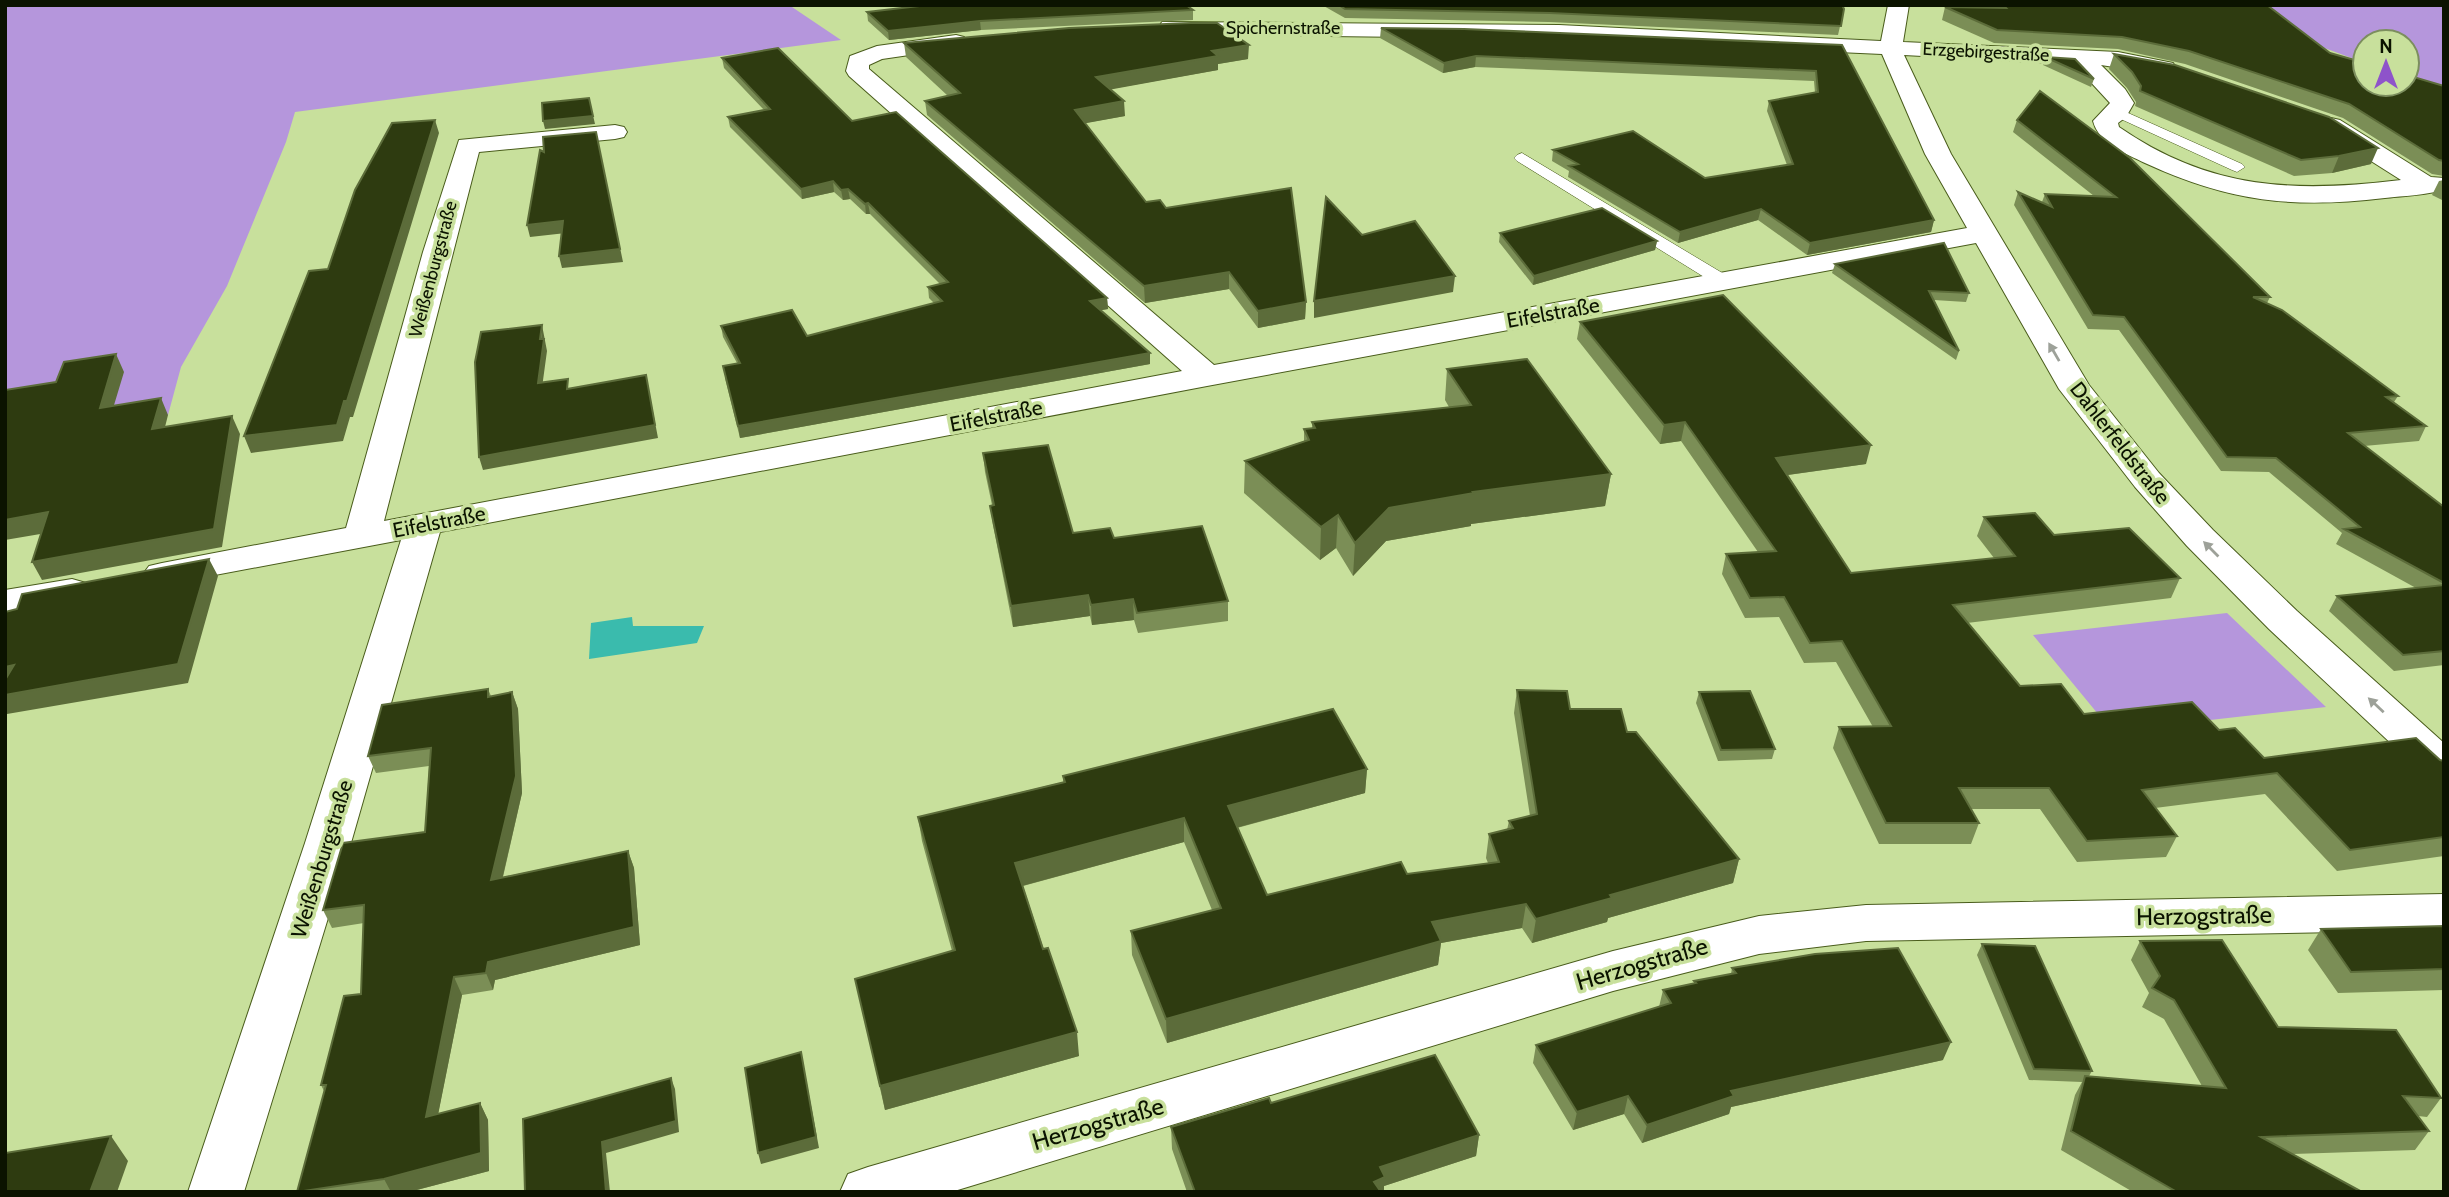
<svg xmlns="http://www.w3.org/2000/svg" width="2449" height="1197" viewBox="0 0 2449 1197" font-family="Cabin,sans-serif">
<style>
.green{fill:#b596dc}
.water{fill:#3abbad}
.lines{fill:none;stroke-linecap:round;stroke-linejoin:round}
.lane-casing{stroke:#495c1b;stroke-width:1}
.street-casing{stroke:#495c1b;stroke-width:2}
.lane{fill:#fff;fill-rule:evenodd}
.street{fill:#fff;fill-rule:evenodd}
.wall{fill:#7b8e56}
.shaded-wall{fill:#5c6c3a}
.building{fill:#2e3b10;stroke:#5c6c3a;stroke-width:2}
.oneway{fill:#9da199}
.labels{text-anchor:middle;stroke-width:7;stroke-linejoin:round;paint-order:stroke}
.far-street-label{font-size:18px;fill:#0b1300;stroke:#c8e09c}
.street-label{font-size:21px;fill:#0b1300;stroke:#c8e09c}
.near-street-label{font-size:24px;fill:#0b1300;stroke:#c8e09c}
</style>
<rect width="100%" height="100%" fill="#c8e09c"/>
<!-- green -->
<path class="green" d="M5,5H789L841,40L295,112L286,142L227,286L181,367L168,415L5,441Z
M2254,5H2444V92L2407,79V42H2365V63L2292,36Z
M2227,613L2326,707L2112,731L2033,635Z"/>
<!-- water -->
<path class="water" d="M632,617L633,626H704L697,643L589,659L591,623Z"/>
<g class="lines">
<defs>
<path id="lane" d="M2117,108L2242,164L2245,167L2237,172L2232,170L2112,115V109Z
M1522,153L1729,277L1732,281L1729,285H1717L1517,161L1514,158L1517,155Z"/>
<path id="street" d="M1888,5H1909L1903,42L2118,52L2173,63L2176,68L2173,73L2165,75L2101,65L2125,89L2134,103L2126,117L2118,123L2119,127C2210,190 2295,193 2401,180L2322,130L2319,125L2322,120L2331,118L2340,120L2431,177L2444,178V190C2425,195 2404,196 2385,198C2293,209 2230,202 2145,163C2125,153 2099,144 2093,121L2110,103L2074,64L1904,55L1951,154L2089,385L2159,473L2213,530L2297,611L2444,743V783L2429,779L2269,629L2187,546L2135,487L2059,389L1976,243L1207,386L440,532L351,843L244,1192H188L305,843L401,540L162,585L149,582L143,574L149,566L162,563L346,528L423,252L459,140L615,125L624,127L627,132L624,137L615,139L479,152L384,521L1182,371L849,76L846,71L850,56L877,46L956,35L964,37L967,42L964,47L882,59L869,65V69L1214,365L1967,228L1925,154L1882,54L1559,39L1170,34L1162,32L1159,27L1162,22L1559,25L1881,41Z
M72,579L86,583L91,591L86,599L5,614V590Z
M2444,894V930L1866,941L1759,954L1613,991L951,1192H840L848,1174L868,1167L1613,951L1759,916L1866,905Z"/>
</defs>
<!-- lane casing -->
<use href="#lane" class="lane-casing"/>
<!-- street casing -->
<use href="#street" class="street-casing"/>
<!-- lane -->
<use href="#lane" class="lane"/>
<!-- street -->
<use href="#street" class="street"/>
</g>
<!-- wall -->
<path class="wall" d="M1322,5H1842L1844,9L1838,35L1549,22L1345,18Z
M1987,5H2267L2330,53L2444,86V176L2432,174L2343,118L2185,64L2118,49L1994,43L1942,20L1945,7L1990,8Z
M1193,10V20L981,30L889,40L868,21L867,12Z
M1381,28L1842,45L1934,220L1931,232L1807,255L1758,220L1678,243L1568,177L1569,171L1552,161L1553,150L1705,178L1787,165L1767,111L1769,101L1815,93L1814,81L1475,67L1443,73L1380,38Z
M904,43L1248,59L1218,64V70L1110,89L1125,116L1085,123L1146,202L1166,208L1306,302L1305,319L1258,328L1229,289L1145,303L927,115L925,101L948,96L906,57Z
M2114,54L2371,164L2332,173L2294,176L2135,106L2136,102L2127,88L2109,69Z
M2045,57L2094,79L2091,87L2043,65Z
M722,58L852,121L1107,298L1108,309L1101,310L1150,353V364L740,438L725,378L737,363L723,337L721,326L807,336L934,303L929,298L928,287L940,284L870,214H866L850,199L843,200L834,192L802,199L730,127L728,117L764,110L724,68Z
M2017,120L2270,297L2267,303L2398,396L2394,402L2426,426L2419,441L2364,446L2444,507V665L2394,671L2329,611L2337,596L2416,588L2336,544L2342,533L2269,472L2221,471L2119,330L2088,329L2014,205L2018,192L2042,202L2045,194L2094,196L2013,132Z
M2444,180V201L2432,195L2439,181Z
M1500,233L1657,241L1655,250L1533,285L1499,242Z
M1835,264L1969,293L1966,302L1934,300L1959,351L1956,360L1832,273Z
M1580,322L1866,464L1788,475L1851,573L1994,558L1977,536L1984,517L2054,535L2180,578L2171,598L1967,623L2020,686L2084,714L2219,730L2264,758L2440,760L2444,761V856L2337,871L2265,794L2155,808L2177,836L2166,857L2077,862L2040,809H1971L1979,823L1971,844H1879L1833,748L1839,727H1873L1836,662L1804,663L1779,617L1745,618L1722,574L1726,554L1758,552L1681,441L1660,444L1577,339Z
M1447,369L1611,474L1605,506L1471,524V526L1386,541L1353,576L1336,548L1320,560L1244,493L1245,461L1304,441V429L1312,428V422L1449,407L1445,400Z
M983,453L1073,533L1114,538L1228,601V621L1138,633L1134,620L1092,625L1090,616L1013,627L993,525L990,506L992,505L985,472Z
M488,689L491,696L512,692L518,709L522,793L503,877L628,851L634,868L640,945L495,980L493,990L462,995L438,1114L480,1103L488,1120L489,1171L409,1192H297L324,1091L321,1085L361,994L364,923L332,928L323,910L425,832L429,766L376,773L368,756Z
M1517,690L1627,732L1739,859L1733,883L1608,918L1607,922L1532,943L1522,928L1441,943L1438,965L1167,1043L1132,955L1131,931L1212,910L1184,842L1023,886L1079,1056L885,1110L855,979L952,951L922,841L918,817L1063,782V776L1367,769L1365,793L1237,828L1267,895L1488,863L1486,858L1489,834L1507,830L1509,821L1530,816L1514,713Z
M1699,692L1775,749L1772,759L1718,761L1696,703Z
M2444,926V990L2338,993L2308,950L2321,929Z
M2140,941L2278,1027L2441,1098L2427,1117L2418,1116L2429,1131L2415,1150L2293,1154L2362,1192H2133L2061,1150L2075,1095L2082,1082L2029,1080L1977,955L1982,944L2092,1071L2089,1076L2202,1086L2164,1019L2142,1007L2149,993L2131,960Z
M1732,968L1943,1060L1731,1107L1729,1114L1642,1143L1624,1114L1573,1130L1533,1063L1536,1045L1659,1007L1663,990L1694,983V981L1731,974Z
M1271,1103L1479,1135L1476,1156L1384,1186V1192H1187L1172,1149L1171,1127Z"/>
<!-- shaded-wall -->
<path class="shaded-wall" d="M980,21L981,30L889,40L888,31Z
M1249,45L1248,59L1218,64V70L1097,92L1096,77L1212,51Z
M1476,56L1475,67L1443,73L1444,63Z
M589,98L595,124L545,129L543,121Z
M1124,101L1125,116L1076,125L1075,110Z
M435,120L439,133L353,417H350L343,441L251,453L244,436L344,401L370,324Z
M596,132L623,262L562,268L559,256Z
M2378,148L2371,164L2332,173L2339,156Z
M833,181L834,192L802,199L801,189Z
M848,189L850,199L843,200L841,190Z
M868,203L870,214H866L865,204Z
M1761,209L1758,220L1678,243L1680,232Z
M1934,220L1931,232L1807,255L1810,243Z
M563,221L566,233L530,237L527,225Z
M1657,241L1655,250L1533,285L1534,276Z
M1229,272V289L1145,303L1144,286Z
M1455,276L1453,292L1314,318V301Z
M1107,298L1108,309L1091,312L1090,301Z
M1306,302L1305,319L1258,328V311Z
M542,325L547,351L541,395L538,383Z
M1150,353V364L740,438L738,426Z
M116,354L124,372L108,425L100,408Z
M646,375L658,438L483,470L479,457Z
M161,398L168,415L160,447L152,429Z
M232,416L240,434L222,547L42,580L32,562Z
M1685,422L1681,441L1660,444L1664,425Z
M1871,445L1866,464L1772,477L1776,458Z
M1611,474L1605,506L1471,524V526L1386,541L1353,576L1355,543L1389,508L1473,492Z
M48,512L58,531L5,540V520Z
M1338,515L1336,548L1320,560L1321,527Z
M209,559L218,576L188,683L7,714L5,712V695Z
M1088,595L1090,616L1013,627L1011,606Z
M1133,599L1134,620L1092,625L1091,605Z
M14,665L5,687V667Z
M512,692L518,709L522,793L498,897L491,880Z
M1367,769L1365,793L1228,830V806Z
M1184,818V842L1018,887L1015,863Z
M628,851L634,868L640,945L495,980L493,990L486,973L488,962Z
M1739,859L1733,883L1608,918L1607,922L1532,943L1536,919L1610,895Z
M1526,904L1522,928L1441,943L1438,965L1167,1043L1166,1019L1432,922Z
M454,977L462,995L434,1135L426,1117Z
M1077,1032L1079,1056L885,1110L880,1086Z
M1951,1042L1943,1060L1731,1107L1729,1114L1642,1143L1647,1125L1731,1091Z
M801,1052L819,1148L761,1164L758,1153Z
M671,1078L675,1089L679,1132L606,1153L610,1192H606L602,1142Z
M1628,1096L1624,1114L1573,1130L1577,1112Z
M480,1103L488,1120L489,1171L409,1192H391L384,1179Z
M1479,1135L1476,1156L1384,1186V1192H1373L1374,1182L1380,1167Z
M111,1136L128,1161L117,1192H90Z"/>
<!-- building -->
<path class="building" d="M928,5H1186L1193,10L980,21L888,31L867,12Z
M1339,5H1842L1844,9L1841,26L1550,13L1345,9Z
M2003,5H2267L2330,53L2365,63V84H2407V75L2444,86V161L2439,160L2349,104L2189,51L2122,37L1997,30L1945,7L2006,8Z
M1191,23H1217L1249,45L1212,51L1218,56L1096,77L1124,101L1075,110L1146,202L1160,200L1166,208L1291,188L1306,302L1258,311L1229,272L1144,286L925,101L960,93L904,43L1069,28Z
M1381,28L1464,29L1842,45L1934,220L1810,243L1761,209L1680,232L1569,166L1578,164L1553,150L1633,131L1705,178L1793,164L1769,101L1818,92L1816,71L1476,56L1444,63Z
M778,48L852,121L896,112L1107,298L1090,301L1150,353L738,426L723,366L740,363L721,326L792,310L807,336L942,301L928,287L948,282L868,203L865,204L848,189L841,190L833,181L801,189L728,117L770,109L722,58Z
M2114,54L2175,65L2329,117L2378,148L2339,156L2301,160L2140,91L2141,86L2132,72Z
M2045,57L2075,59L2094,79Z
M2040,91L2130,158L2270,297H2253L2282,310L2398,396L2386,397L2426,426L2348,433L2444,507V583L2344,529L2360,527L2276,458L2227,457L2124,317L2093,315L2018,192L2052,207L2045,194L2116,197L2017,120Z
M589,98L593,116L543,121L542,103Z
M435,120L347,401H344L337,425L244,436L309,271L328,269L355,190L392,123Z
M596,132L620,249L559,256L563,221L527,225L540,150L544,152L543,137Z
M1326,197L1362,235L1415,221L1455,276L1314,301Z
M1602,208L1657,241L1534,276L1500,233Z
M1944,243L1969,293L1929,291L1959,351L1835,264Z
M1723,295L1871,445L1776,458L1851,573L2015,556L1984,517L2035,513L2054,535L2129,528L2180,578L1953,605L2020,686L2061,684L2084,714L2192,702L2219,730L2235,728L2264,758L2416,738L2440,760L2444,761V837L2350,850L2277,773L2142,790L2177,836L2087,841L2049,788H1959L1979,823H1886L1839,727L1891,726L1842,641L1810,643L1784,597L1750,598L1726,554L1776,551L1685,422L1664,425L1580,322Z
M542,325L540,339H544L538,383L568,379L567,389L646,375L655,425L479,457L475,362L481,332Z
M116,354L100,408L161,398L152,429L232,416L214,529L32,562L48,512L5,520V390L56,382L64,362Z
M1527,359L1611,474L1473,492L1474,493L1389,508L1355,543L1338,515L1321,527L1245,461L1309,440L1304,429L1315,428L1312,422L1471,405L1447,369Z
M1048,445L1073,533L1110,528L1114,538L1202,526L1228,601L1137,613L1133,599L1091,605L1088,595L1011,606L990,506L994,505L983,453Z
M209,559L178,664L5,695V680L14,665L5,667V612L17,609L22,594Z
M2444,585V651L2403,655L2337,596Z
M488,689V697L512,692L516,776L491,880L628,851L634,927L488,962L486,973L454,977L426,1117L480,1103L481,1153L384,1179L297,1192L326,1085H321L344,996L361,994L364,905L323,910L343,843L425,832L431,748L368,756L382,705Z
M1517,690L1567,691L1570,709H1621L1627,732H1636L1739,859L1610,895L1612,898L1536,919L1526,904L1432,922L1441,941L1166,1019L1131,931L1221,908L1184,818L1015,863L1043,949L1048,948L1077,1032L880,1086L855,979L955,950L918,817L1065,782L1063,776L1333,709L1367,769L1228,806L1267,895L1401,862L1407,874L1499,862L1489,834L1513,828L1509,821L1537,814Z
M1750,691L1775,749L1721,750L1699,692Z
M2444,926V969L2351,972L2321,929Z
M2222,940L2278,1027L2396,1030L2441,1098L2403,1096L2429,1131L2261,1137L2362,1192H2177L2071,1131L2085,1076L2226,1088L2174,1000L2152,988L2160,976L2140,941Z
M1982,944L2035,946L2092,1071L2034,1069Z
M1898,948L1951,1042L1731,1091L1734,1096L1647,1125L1628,1096L1577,1112L1536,1045L1671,1003L1663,990L1696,983L1694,981L1736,973L1732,968L1815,954Z
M801,1052L816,1137L758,1153L745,1068Z
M1435,1055L1479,1135L1380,1167L1385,1177L1374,1182L1381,1192H1195L1171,1127L1269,1098L1271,1103Z
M671,1078L676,1121L602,1142L606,1192H525L523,1119Z
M111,1136L90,1192H5V1153Z"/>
<!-- one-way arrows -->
<defs><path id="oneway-solid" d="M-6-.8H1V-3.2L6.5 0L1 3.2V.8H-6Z" transform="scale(1.75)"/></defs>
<g class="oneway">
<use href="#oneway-solid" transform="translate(2054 352) rotate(-120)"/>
<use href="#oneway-solid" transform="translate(2211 549) rotate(-135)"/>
<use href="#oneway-solid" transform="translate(2376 705) rotate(-137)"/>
</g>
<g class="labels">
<!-- far-street labels -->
<g class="far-street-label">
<text x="1283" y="34">Spichernstraße</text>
<text transform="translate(1986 52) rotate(3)" y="6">Erzgebirgestraße</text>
<text transform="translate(433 269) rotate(-75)" y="6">Weißenburgstraße</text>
</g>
<!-- street labels -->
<g class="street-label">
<text transform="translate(1553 313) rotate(-10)" y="7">Eifelstraße</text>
<text transform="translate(996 416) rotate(-11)" y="7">Eifelstraße</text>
<text transform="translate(2120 443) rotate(52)" y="7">Dahlerfeldstraße</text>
<text transform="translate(439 522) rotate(-11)" y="7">Eifelstraße</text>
<text transform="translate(322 859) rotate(-73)" y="7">Weißenburgstraße</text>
</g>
<!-- near-street labels -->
<g class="near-street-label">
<text transform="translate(2204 916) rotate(-1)" y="8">Herzogstraße</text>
<text transform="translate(1642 964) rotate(-16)" y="8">Herzogstraße</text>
<text transform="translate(1098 1124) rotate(-16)" y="8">Herzogstraße</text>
</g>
</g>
<!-- border -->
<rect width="2449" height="1197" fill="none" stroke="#0b1300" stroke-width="14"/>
<!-- north arrow -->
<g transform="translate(2386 63)"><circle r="33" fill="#c8e09c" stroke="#7c8e5e" stroke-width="2"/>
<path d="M0-5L12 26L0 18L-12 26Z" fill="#8e53ca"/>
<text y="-10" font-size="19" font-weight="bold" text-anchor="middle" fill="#0b1300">N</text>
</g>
</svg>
